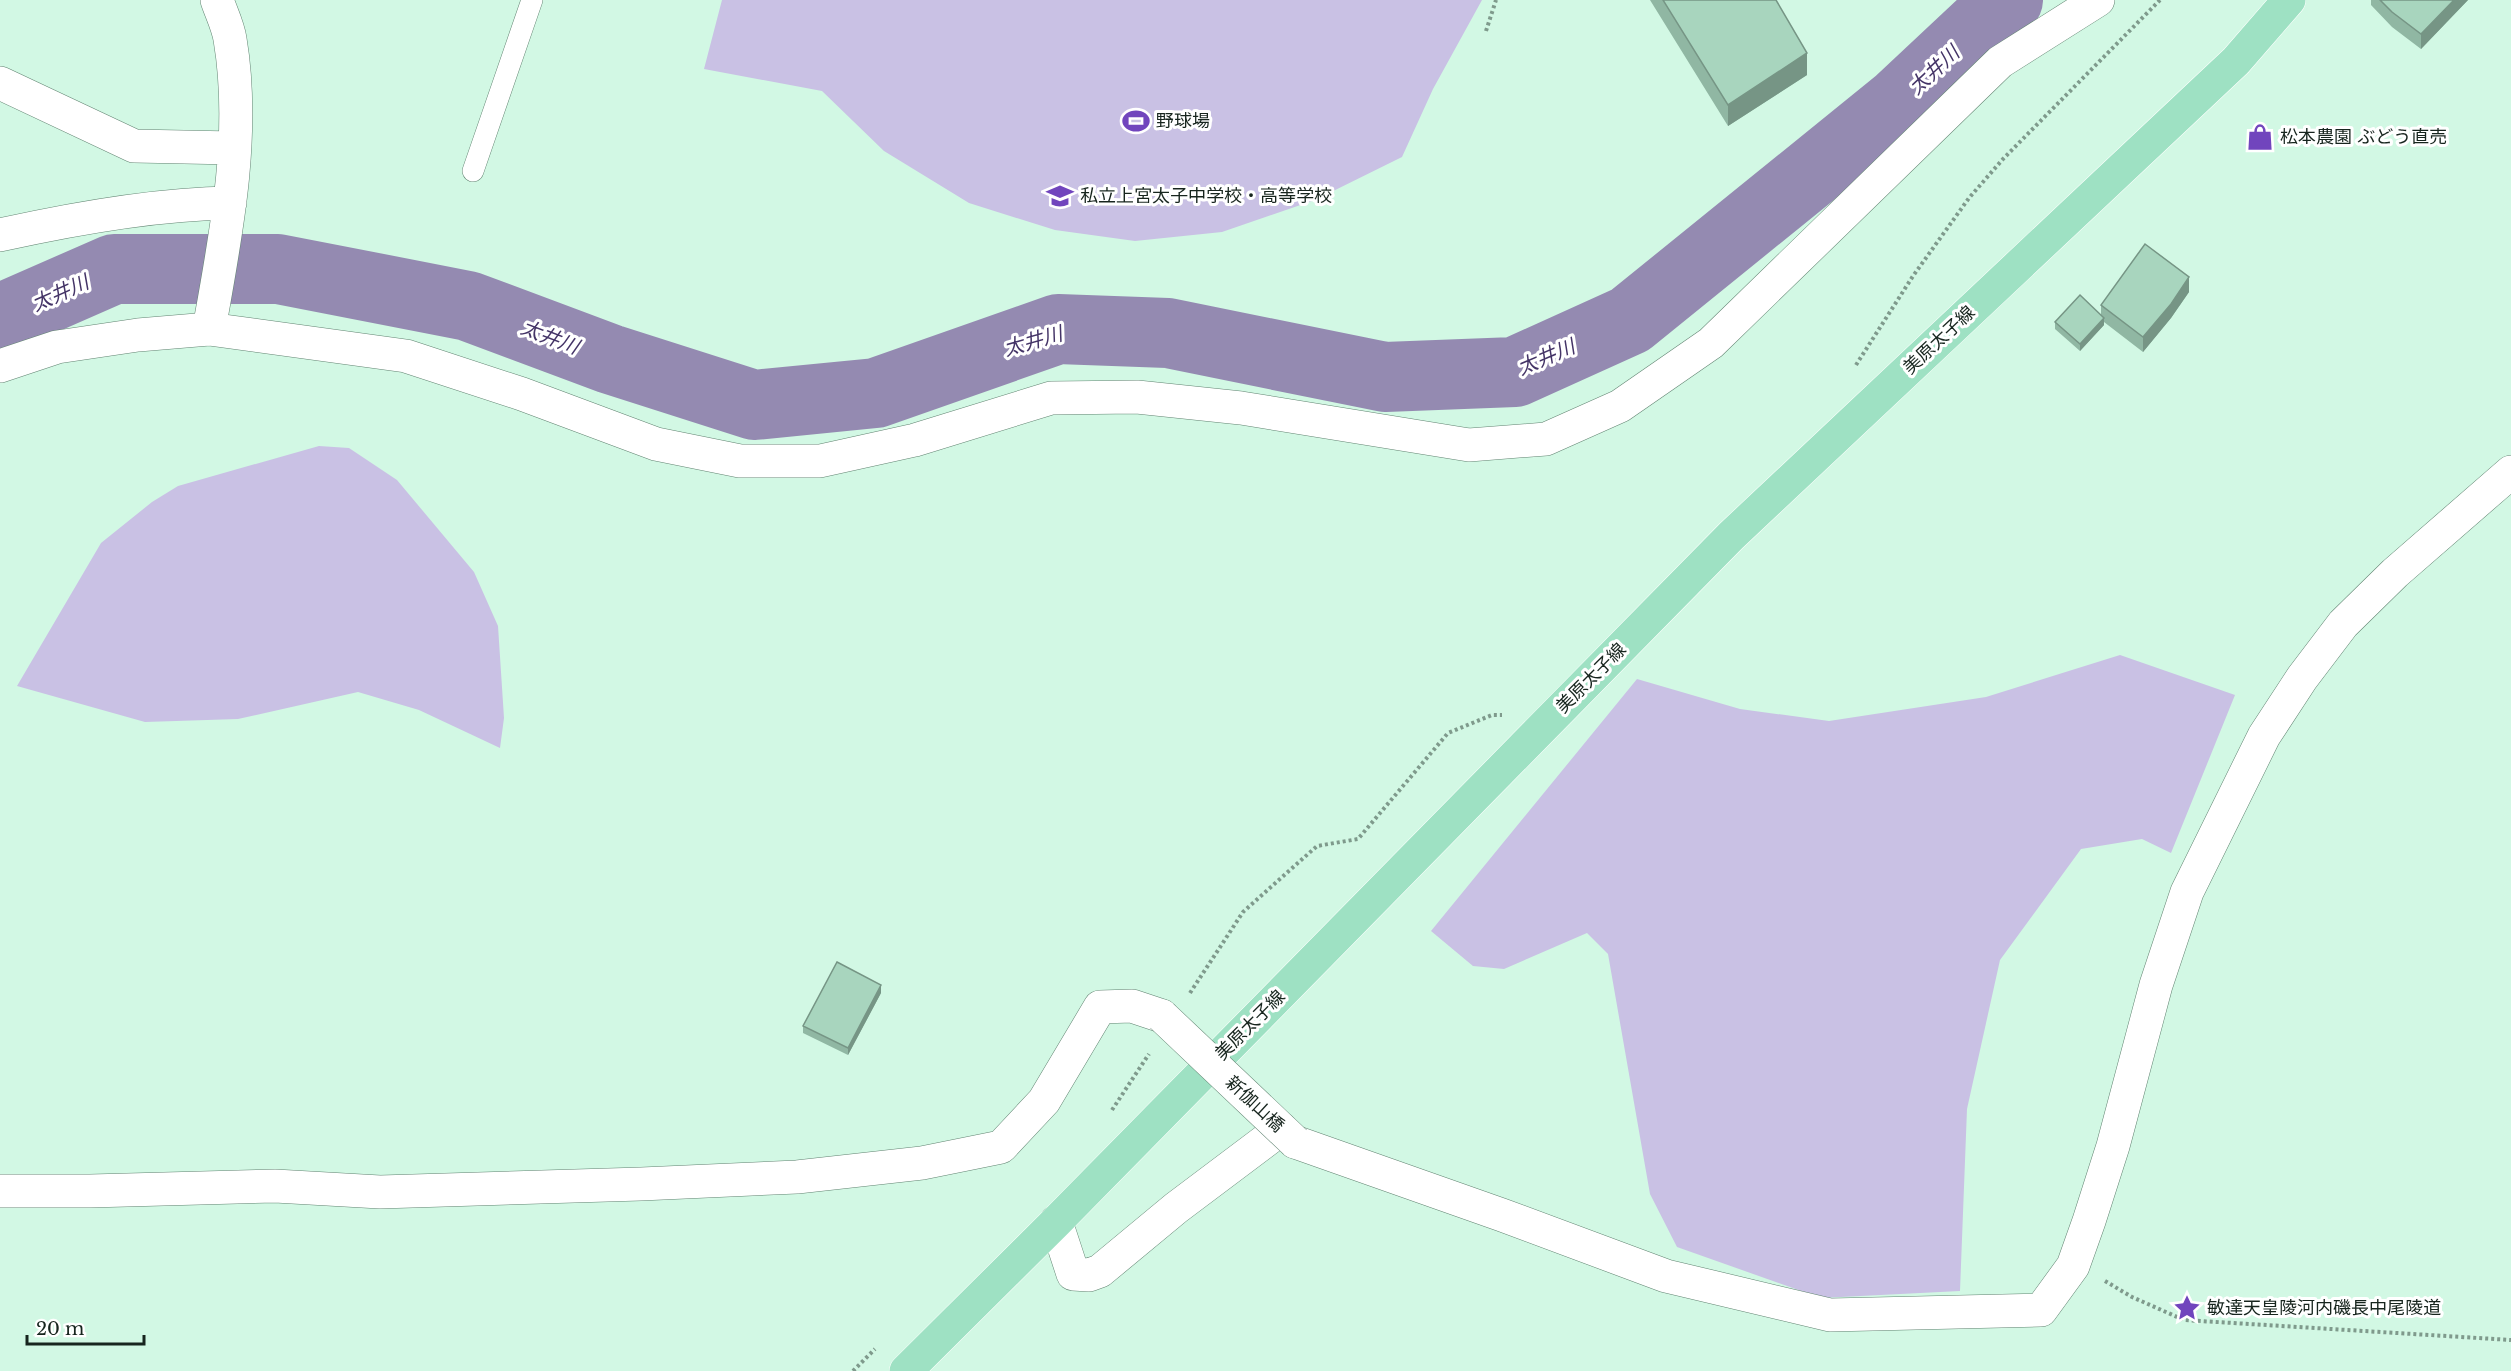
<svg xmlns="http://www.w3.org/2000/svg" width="2511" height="1371" viewBox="0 0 2511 1371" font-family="'Libre Baskerville','Noto Sans JP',serif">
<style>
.green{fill:#c9c1e4}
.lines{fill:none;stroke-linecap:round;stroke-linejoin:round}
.river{stroke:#948ab1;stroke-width:70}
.service-casing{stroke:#628472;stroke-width:22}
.minor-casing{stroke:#628472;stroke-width:34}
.tertiary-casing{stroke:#628472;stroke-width:34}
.primary-casing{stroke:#fff;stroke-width:34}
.path{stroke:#7f9a8c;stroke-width:4;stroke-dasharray:3 3;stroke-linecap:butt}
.service{stroke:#fff;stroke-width:21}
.minor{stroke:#fff;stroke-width:33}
.tertiary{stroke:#fff;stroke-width:33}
.primary{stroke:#9ee1c3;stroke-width:33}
.minor-bridge-casing{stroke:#628472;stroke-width:34;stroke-linecap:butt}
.minor-bridge{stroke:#fff;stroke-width:33}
.wall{fill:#90b7a3}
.shaded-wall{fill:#769585}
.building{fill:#a8d5be;stroke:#769585;stroke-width:1.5}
.labels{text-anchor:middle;stroke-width:6;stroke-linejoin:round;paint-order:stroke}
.poi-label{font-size:18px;fill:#17251e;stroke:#fff;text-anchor:start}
.street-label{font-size:18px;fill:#17251e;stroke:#fff}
.water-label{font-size:20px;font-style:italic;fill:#443467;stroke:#fff}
</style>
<rect width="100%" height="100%" fill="#d2f8e4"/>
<!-- green -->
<path class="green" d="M722,0H1482L1433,89L1402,157L1315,200L1222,232L1135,241L1055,230L969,203L884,151L822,91L704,69Z
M319,446L349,448L397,480L474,572L498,626L504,718L500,748L419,710L358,692L238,719L145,722L17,686L101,543L152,502L178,486Z
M2120,655L2235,695L2171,853L2142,839L2081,849L2000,960L1967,1109L1960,1291L1821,1298L1677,1247L1650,1194L1608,954L1587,933L1504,969L1473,966L1431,931L1637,679L1740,709L1829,721L1986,697Z"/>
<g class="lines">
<!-- river -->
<path class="river" d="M0,319L114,269H278L468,306L610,359L754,405L876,393L1058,329L1168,333L1385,377L1515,372L1630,320L1898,103L2008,0"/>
<defs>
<path id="service" d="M473,171L532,0"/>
<path id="minor" d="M0,83L134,146L234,148
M0,235C72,219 156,204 230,203
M209,329C226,235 246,134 230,39C228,26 221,12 217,0
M1295,1142L1502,1215L1666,1276L1830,1315L2041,1310L2073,1266L2089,1221L2113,1146L2156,985L2187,892L2264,736L2302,678L2343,624L2395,573L2511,472
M0,1191H90L275,1186L380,1192L641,1184L797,1177L922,1163L1001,1147L1044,1101L1100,1007L1132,1006L1162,1016"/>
<path id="tertiary" d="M0,366L57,347L138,335L209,329L406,356L522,394L656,444L740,461H820L915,440L1051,398L1137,397L1241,408L1469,445L1546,439L1620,406L1711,343L2000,62L2098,0
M1056,1222L1073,1274L1089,1275L1100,1271L1176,1208L1281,1129"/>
<path id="primary" d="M906,1371L1056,1222L1731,536L2236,61L2289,0"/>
</defs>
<!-- service casing -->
<use href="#service" class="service-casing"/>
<!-- minor casing -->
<use href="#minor" class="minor-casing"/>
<!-- tertiary casing -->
<use href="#tertiary" class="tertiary-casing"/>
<!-- primary casing -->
<use href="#primary" class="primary-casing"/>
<!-- path -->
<path class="path" d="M1486,31L1496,0
M1856,365L1913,276L1969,198L2003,159L2160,0
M1190,993L1243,912L1317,846L1358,839L1448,733L1492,715H1502
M1112,1110L1149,1054
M2105,1281L2132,1297L2184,1320L2511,1340
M853,1371L875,1349"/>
<!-- service -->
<use href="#service" class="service"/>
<!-- minor -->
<use href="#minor" class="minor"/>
<!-- tertiary -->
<use href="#tertiary" class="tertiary"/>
<!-- primary -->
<use href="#primary" class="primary"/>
<defs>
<path id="minor-bridge" d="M1162,1016L1295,1142"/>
</defs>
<!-- minor-bridge casing -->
<use href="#minor-bridge" class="minor-bridge-casing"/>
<!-- minor-bridge -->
<use href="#minor-bridge" class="minor-bridge"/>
</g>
<!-- wall -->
<path class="wall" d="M1650,0H1776L1807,75L1728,126Z
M2371,0H2468L2421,49L2392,27L2371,5Z
M2189,292L2171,318L2143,352L2104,322V325L2080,351L2055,329V322L2101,315V305Z
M881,993L848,1055L803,1033V1026Z"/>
<!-- shaded-wall -->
<path class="shaded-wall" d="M2454,0H2468L2421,49V34Z
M1807,53V75L1728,126V105Z
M2189,277V292L2171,318L2143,352V337Z
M2104,318V325L2080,351V344Z
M881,985V993L848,1055V1048Z"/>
<!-- building -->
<path class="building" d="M1663,0H1776L1807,53L1728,105Z
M2380,0H2454L2421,34L2392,12Z
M2145,244L2189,277L2171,304L2143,337L2101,305Z
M2080,295L2104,318L2080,344L2055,322Z
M837,962L881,985L848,1048L803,1026Z"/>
<!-- icons -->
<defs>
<symbol id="stadium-bare" viewBox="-9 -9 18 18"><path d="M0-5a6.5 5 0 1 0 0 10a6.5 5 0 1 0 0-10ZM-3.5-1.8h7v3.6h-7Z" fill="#7145bd" stroke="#fff" stroke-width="2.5" paint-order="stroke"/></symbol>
<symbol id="shop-bare" viewBox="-9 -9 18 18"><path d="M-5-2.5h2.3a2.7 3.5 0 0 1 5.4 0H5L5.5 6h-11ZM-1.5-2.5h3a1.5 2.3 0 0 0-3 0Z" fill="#7145bd" stroke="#fff" stroke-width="2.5" paint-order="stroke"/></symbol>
<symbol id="school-bare" viewBox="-9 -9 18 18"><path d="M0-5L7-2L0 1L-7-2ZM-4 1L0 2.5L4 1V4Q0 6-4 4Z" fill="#7145bd" stroke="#fff" stroke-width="2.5" paint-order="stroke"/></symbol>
<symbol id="sight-bare" viewBox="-9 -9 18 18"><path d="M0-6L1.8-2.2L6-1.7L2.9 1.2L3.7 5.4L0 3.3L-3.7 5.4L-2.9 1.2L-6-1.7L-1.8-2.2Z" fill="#7145bd" stroke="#fff" stroke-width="2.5" paint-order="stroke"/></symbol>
</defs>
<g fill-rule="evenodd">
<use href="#stadium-bare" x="1117" y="102" width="38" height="38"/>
<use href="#shop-bare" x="2241" y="118" width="38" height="38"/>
<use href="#school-bare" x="1041" y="177" width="38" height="38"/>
<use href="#sight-bare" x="2168" y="1289" width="38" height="38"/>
</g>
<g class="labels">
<!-- poi labels -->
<g class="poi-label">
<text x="1156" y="127">野球場</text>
<text x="2280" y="143">松本農園 ぶどう直売</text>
<text x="1080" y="202">私立上宮太子中学校・高等学校</text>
<text x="2207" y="1314">敏達天皇陵河内磯長中尾陵道</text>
</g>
<!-- street labels -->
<g class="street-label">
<text transform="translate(1939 340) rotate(-43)" y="6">美原太子線</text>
<text transform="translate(1591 678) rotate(-45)" y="6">美原太子線</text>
<text transform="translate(1250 1025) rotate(-45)" y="6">美原太子線</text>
<text transform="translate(1255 1104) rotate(43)" y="6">新伽山橋</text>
</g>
<!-- water labels -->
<g class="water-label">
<text transform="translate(1934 70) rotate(-43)" y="7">太井川</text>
<text transform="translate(60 293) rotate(-24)" y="7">太井川</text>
<text transform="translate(550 337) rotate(21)" y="7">太井川</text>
<text transform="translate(1033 341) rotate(-16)" y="7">太井川</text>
<text transform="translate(1546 357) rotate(-23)" y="7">太井川</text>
</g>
</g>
<!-- scale -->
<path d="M27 1335v9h117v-9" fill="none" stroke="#17251e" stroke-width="3"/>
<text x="36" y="1335" font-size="18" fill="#17251e" stroke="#ffffff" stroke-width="4.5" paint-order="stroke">20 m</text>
</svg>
